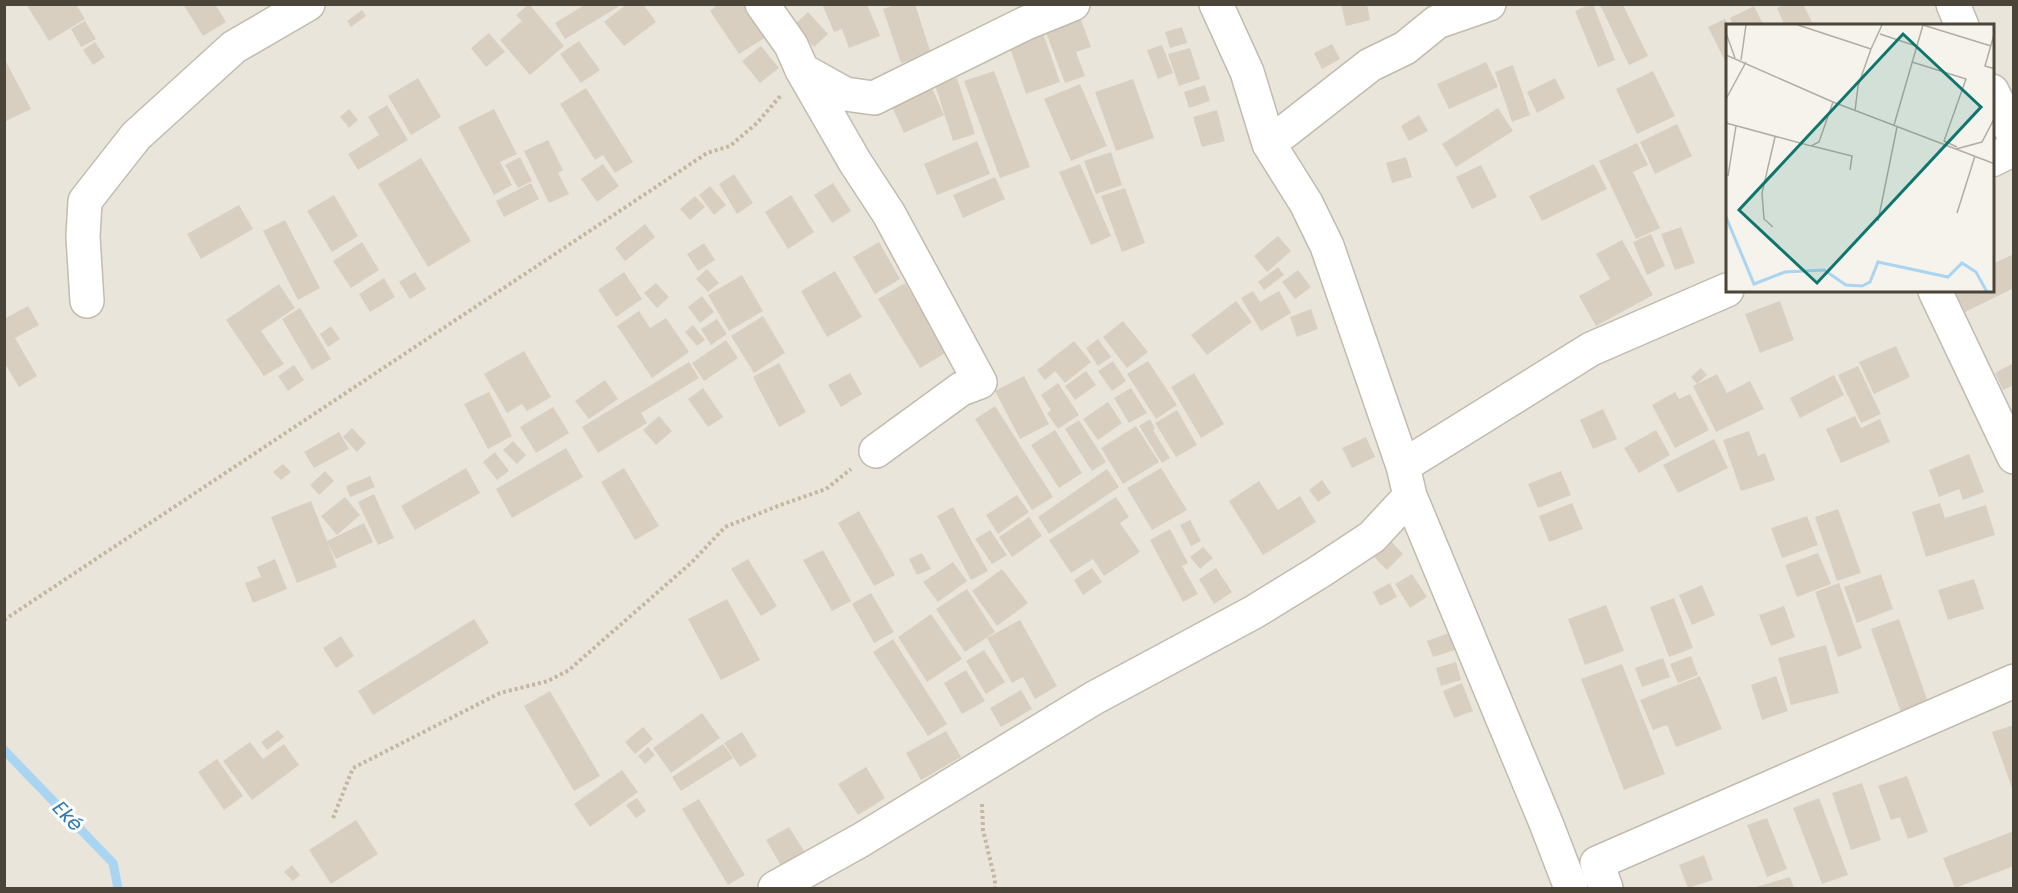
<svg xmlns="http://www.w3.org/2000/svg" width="2018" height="893" viewBox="0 0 2018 893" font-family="Poppins,sans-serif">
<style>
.residential{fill:#eae5da;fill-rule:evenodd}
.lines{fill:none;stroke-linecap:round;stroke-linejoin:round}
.stream{stroke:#a9d4f2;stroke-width:9}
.building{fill:#d8cfc1}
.street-casing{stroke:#c2bbae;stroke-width:36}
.path{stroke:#c4b79f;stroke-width:4;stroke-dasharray:3 3;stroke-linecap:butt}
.street{stroke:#fff;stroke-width:33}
.labels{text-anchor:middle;stroke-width:6;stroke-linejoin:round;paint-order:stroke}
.water-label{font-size:20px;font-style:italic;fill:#2e7ab2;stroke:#fff}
.inset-river{fill:none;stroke:#a9d4f2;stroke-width:3}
.inset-road{fill:none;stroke:#b2ada4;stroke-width:1.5}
.view{fill:#0f766e;fill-opacity:0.15;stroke:#0f766e;stroke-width:3}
.inset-edge{fill:none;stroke:#4b4439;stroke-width:3}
</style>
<rect width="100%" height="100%" fill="#f6f3ec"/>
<!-- residential -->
<path class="residential" d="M5,5H2013V888H5ZM1727,26H1992V291H1727Z"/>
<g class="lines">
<!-- stream -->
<path class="stream" d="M4,750L113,863L118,888"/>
</g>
<!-- building -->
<path class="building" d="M26,4H76L85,19L49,41Z
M183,4H215L226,22L203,36Z
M529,4L564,46L530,75L500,40L522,21L516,15Z
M586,4H616L618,7L565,39L555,23Z
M627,4H643L656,22L624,46L604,22Z
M718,4H744L766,37L739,54L710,11Z
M822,4H867L880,36L849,48L842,29L834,32Z
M897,4H915L931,54L901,63L883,9Z
M1341,4H1367L1370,20L1346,26Z
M1590,4H1593L1615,60L1598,67L1575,11Z
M1786,4H1803L1814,26H1785L1777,8Z
M1600,5H1623L1648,56L1629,65Z
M1754,6L1764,26H1733L1730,18Z
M362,10L366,16L351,27L347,21Z
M808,12L828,34L814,47L794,25Z
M1080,17L1091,47L1076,52L1085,76L1065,83L1045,30Z
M1725,19L1729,26H1727V65L1708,27Z
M85,21L96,39L81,47L71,29Z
M1182,27L1187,43L1170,48L1165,32Z
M489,33L505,52L486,67L471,48Z
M1043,33L1060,82L1026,94L1009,45Z
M579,41L600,70L581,83L560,54Z
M95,42L105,57L93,65L83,50Z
M1332,44L1340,59L1322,69L1314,53Z
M1162,45L1173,73L1158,79L1147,50Z
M761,46L779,68L760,83L742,61Z
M1190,48L1200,79L1179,86L1168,54Z
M4,58L31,109L4,122Z
M1486,62L1498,87L1449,109L1437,84Z
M1513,65L1530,115L1512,122L1495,72Z
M994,71L1030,167L1000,178L964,81Z
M1653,71L1675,116L1637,134L1616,89Z
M418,78L441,117L411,135L388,96Z
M957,78L975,134L953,141L935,85Z
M1555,78L1565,98L1537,113L1527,92Z
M1133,79L1154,138L1116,151L1095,92Z
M1080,84L1107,146L1071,161L1044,99Z
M1205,85L1210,101L1189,108L1184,92Z
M931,86L944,115L904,133L891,105Z
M586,88L633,162L615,173L603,155L595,160L560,104Z
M387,105L408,140L358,170L348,154L379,135L368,117Z
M1498,108L1513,131L1456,167L1442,144Z
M349,109L358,120L349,128L340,117Z
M494,109L517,154L500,162L512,185L494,195L458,127Z
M1217,110L1225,141L1202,147L1193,117Z
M1419,115L1428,131L1409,141L1401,126Z
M1677,124L1692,156L1655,174L1640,142Z
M548,140L563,170L558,173L569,194L549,203L524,151Z
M977,141L990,174L937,195L924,164Z
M1637,143L1648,165L1633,172L1660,228L1636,239L1599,161Z
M1111,152L1122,185L1096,194L1084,161Z
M520,157L532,181L518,188L505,165Z
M1406,157L1412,177L1392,183L1386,163Z
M421,158L471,241L428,267L378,184Z
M603,164L619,186L597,202L581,179Z
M1080,164L1111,236L1091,245L1059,172Z
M1594,164L1607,189L1542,221L1529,196Z
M1481,165L1497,197L1472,209L1456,177Z
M734,174L753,203L737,214L719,184Z
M995,177L1005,199L963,218L953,195Z
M531,183L539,199L504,217L496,201Z
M833,183L851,211L832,223L814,195Z
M710,186L726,205L714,215L699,195Z
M1125,188L1145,243L1122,252L1101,196Z
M334,195L358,236L332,252L307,211Z
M791,195L814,232L788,249L765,212Z
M695,196L705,207L690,220L680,209Z
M239,205L253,229L201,259L187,234Z
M285,220L320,288L298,300L263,231Z
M645,224L655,237L625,261L615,248Z
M1681,227L1695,263L1675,270L1661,234Z
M1651,234L1665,266L1647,275L1633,242Z
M1278,236L1291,251L1267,272L1254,256Z
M1622,240L1653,295L1596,326L1579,296L1610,279L1596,254Z
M362,242L379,270L351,288L333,261Z
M879,242L900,279L875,294L853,257Z
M704,243L715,260L698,271L687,254Z
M2014,254V288L1965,312L1955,291H1992V264Z
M1278,267L1284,275L1264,290L1258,282Z
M707,269L719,283L708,292L696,279Z
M1298,270L1311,287L1295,299L1282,282Z
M835,271L862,317L827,337L801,291Z
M415,272L426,289L410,299L399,282Z
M624,272L642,299L616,317L598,290Z
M742,275L763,311L729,331L708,295Z
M384,278L395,297L370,312L359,294Z
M656,283L669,297L657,308L644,293Z
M905,283L947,352L920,368L878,299Z
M279,284L295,308L261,331L284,364L264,376L226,320Z
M1253,291L1260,302L1279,291L1291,313L1261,331L1241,298Z
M702,296L714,312L700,323L688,307Z
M1236,301L1252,322L1207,355L1191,335Z
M1780,301L1794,340L1760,353L1745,314Z
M28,306L39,325L15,338L37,376L19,387L4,362V319Z
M300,308L331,359L312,370L282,319Z
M1311,309L1318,329L1297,337L1290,317Z
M639,311L650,328L666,318L689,352L652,378L617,326Z
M763,316L785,353L754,373L731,336Z
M717,319L727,334L711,345L701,329Z
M1123,321L1148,352L1127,368L1103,337Z
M693,325L705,340L697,346L685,332Z
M331,326L340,339L328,347L320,334Z
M1098,339L1111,357L1098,366L1086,348Z
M726,340L738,358L704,381L692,363Z
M1074,341L1091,362L1065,383L1055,371L1045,380L1037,370Z
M1896,346L1910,377L1874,394L1859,362Z
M524,351L551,397L527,411L522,404L507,413L484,374Z
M1113,361L1126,381L1112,391L1098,371Z
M1148,361L1177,405L1156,419L1127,374Z
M689,362L699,378L641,413L647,423L598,453L582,427Z
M779,363L806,412L779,427L753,377Z
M2014,363V385L2003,390L1995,373Z
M294,365L304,380L288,391L278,376Z
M1858,366L1881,414L1861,423L1838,375Z
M1701,368L1707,375L1697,384L1691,377Z
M1086,371L1096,385L1075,400L1065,386Z
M850,373L862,394L841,407L828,385Z
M1194,373L1224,424L1201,438L1171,387Z
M1717,374L1727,393L1750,381L1764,409L1716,432L1693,386Z
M1834,375L1844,395L1800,418L1790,398Z
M1024,376L1049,424L1020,439L995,391Z
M605,380L618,399L589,419L575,401Z
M1058,383L1079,415L1058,429L1047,413L1051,410L1041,395Z
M703,388L723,417L708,427L688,399Z
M1131,388L1147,413L1129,423L1114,398Z
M489,392L512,436L488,449L464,404Z
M1675,392L1679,399L1690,394L1709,430L1675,448L1652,405Z
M1108,402L1122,423L1098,440L1083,419Z
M995,406L1053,497L1032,510L975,419Z
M553,407L569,433L536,453L520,427Z
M1603,409L1617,439L1593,449L1580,420Z
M1177,410L1197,445L1176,457L1155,423Z
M659,416L672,431L656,445L643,430Z
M1855,416L1861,428L1880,419L1890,442L1841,463L1826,429Z
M1150,419L1155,429L1153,430L1170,458L1162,463L1139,426Z
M1079,420L1106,462L1092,471L1065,429Z
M1136,426L1159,462L1123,484L1101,448Z
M352,428L366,443L357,452L343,437Z
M1055,430L1082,473L1059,488L1031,445Z
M1656,430L1670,455L1639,473L1624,448Z
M1749,431L1758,456L1765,453L1775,480L1741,491L1723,440Z
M339,432L349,449L314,468L304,452Z
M1366,437L1375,457L1352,468L1342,448Z
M1714,439L1728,468L1678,493L1663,465Z
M513,441L526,455L517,464L503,450Z
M566,448L583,477L512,518L496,489Z
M495,452L509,471L497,480L483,462Z
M1969,454L1984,492L1963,500L1959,489L1939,497L1929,470Z
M283,464L291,472L281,480L273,472Z
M466,468L480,493L415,530L401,506Z
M624,468L659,526L635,540L601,482Z
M1161,468L1187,510L1152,530L1127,488Z
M1107,469L1119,487L1049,534L1038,517Z
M325,471L334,481L319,495L310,485Z
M1561,471L1571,495L1538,508L1528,484Z
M370,476L375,487L350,497L346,486Z
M1322,480L1331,493L1318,502L1309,490Z
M1259,481L1278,510L1300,496L1316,522L1263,555L1229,501Z
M374,494L394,538L378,545L358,502Z
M1017,495L1029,512L998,534L986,515Z
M345,497L360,515L337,535L321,516Z
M1116,497L1129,517L1120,523L1140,552L1104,576L1093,559L1071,573L1049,540Z
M311,501L327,541L364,523L373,542L336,559L328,543L337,567L297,583L271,517Z
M1572,503L1583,529L1549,542L1539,516Z
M1940,503L1945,518L1986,505L1995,535L1926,557L1912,512Z
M953,507L988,571L971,580L937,516Z
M1838,509L1861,573L1837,581L1815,517Z
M859,511L895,575L874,586L838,523Z
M1807,516L1818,545L1782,558L1771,528Z
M1029,517L1042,536L1012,557L999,537Z
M1190,520L1201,541L1191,546L1180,525Z
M1170,529L1188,563L1182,566L1198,594L1183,602L1150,540Z
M990,530L1007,555L992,564L975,539Z
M1385,535L1403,554L1387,570L1368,551Z
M1203,547L1213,558L1200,569L1190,557Z
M823,550L851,601L832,611L803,560Z
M922,553L931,569L917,575L909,559Z
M1818,553L1831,584L1797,597L1785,565Z
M275,559L287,589L253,603L245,583L261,577L257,567Z
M748,559L777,606L761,616L731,569Z
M953,562L967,581L938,602L923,582Z
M1092,568L1102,582L1083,595L1074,580Z
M1216,568L1232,592L1214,604L1199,579Z
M1002,569L1028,603L997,626L972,591Z
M1412,574L1427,597L1410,608L1395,584Z
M1881,574L1893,609L1857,623L1844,587Z
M1974,579L1984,609L1948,620L1938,590Z
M1390,583L1397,597L1380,606L1373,592Z
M1839,583L1862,648L1838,657L1815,592Z
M1702,585L1715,615L1692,625L1679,595Z
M967,589L995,632L965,652L936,609Z
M871,593L894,632L874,643L852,604Z
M1674,598L1693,648L1669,657L1650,607Z
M727,599L760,660L721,680L688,619Z
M1606,605L1624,651L1585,665L1568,619Z
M1784,606L1795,637L1771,646L1759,615Z
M931,614L962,659L927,682L898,637Z
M474,619L489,643L373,715L358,691Z
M1899,619L1929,705L1902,715L1871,629Z
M1020,620L1057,686L1035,699L1023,677L1012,683L987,638Z
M1449,633L1455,650L1433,657L1427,641Z
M341,636L354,656L336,668L323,648Z
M893,639L947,724L928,736L873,652Z
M1826,645L1839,693L1791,705L1778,658Z
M984,650L1005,682L986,694L966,661Z
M1691,656L1698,675L1678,683L1670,664Z
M1663,658L1670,677L1642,687L1635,668Z
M1456,662L1461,680L1441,686L1436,668Z
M1622,664L1665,774L1624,790L1581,679Z
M966,670L985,701L962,714L944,683Z
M1700,676L1722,729L1676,747L1667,725L1653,730L1640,700Z
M1776,676L1788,711L1762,720L1751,685Z
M1462,683L1473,711L1454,718L1443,691Z
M1021,690L1032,709L1001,727L990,708Z
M550,691L600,776L574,791L524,706Z
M702,713L720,738L671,773L653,748Z
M2014,725V791H2013L1992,732Z
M643,727L653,739L635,754L625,742Z
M278,730L284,737L267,750L261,742Z
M946,731L961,757L921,780L906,753Z
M742,732L757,756L740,767L724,743Z
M250,742L263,759L284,744L299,765L252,800L223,761Z
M723,744L733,758L681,791L672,777Z
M648,747L655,755L645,764L638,756Z
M217,759L243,796L224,810L198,772Z
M866,767L885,798L858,815L838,784Z
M622,770L638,792L590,827L574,804Z
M1907,776L1928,832L1908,839L1900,817L1891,820L1878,786Z
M1862,783L1881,840L1851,850L1832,793Z
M637,798L646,811L636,818L626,805Z
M1819,798L1848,875L1822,884L1793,808Z
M699,799L745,875L728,885L682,809Z
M1767,818L1787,869L1767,877L1747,825Z
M356,820L378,854L331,884L309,850Z
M789,827L806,854L783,869L766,840Z
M2014,831V866L1955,888L1943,858Z
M1704,855L1713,880L1688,888L1679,865Z
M292,865L300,875L293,881L284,872Z
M1790,877L1794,888H1752Z"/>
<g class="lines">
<defs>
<path id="street" d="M762,4L791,45L802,70L845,94L874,98L1026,23L1073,4
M1216,4L1247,72L1269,144L1306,203L1327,246L1403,466L1410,496L1546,823L1571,888
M1953,4L1962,26
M802,70L855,162L889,214L980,382L961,389L876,451
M1992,91L2014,136
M1269,144L1370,65L1405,48L1437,22L1489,4
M1992,160L2014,149
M1935,291L2014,457
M87,301L83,237L85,201L136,136L234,47L308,4
M1403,466L1591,349L1727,290
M775,888L861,840L1094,698L1254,612L1319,572L1372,537L1410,496
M1606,888L1597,863L2014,681"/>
</defs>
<!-- street casing -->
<use href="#street" class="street-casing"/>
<!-- path -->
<path class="path" d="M4,620L707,153L730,146L757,123L782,94
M982,804L983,830L995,880V888
M333,818L353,768L500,693L548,681L569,670L692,562L725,527L783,504L826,489L851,469"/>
<!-- street -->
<use href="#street" class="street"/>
</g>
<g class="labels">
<!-- water labels -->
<g class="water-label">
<text transform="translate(68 816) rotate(46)" y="7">Eké</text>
</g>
</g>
<!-- overview -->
<g transform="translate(1726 24)">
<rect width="268" height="268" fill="#f6f3ec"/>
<path class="inset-river" d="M0,193L28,260L59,248L98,246L120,261L136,262L144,258L152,238L222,253L236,239L250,248L261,268"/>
<path class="inset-road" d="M72,1L145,25L132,62L129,87M197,1L265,22M269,7L259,42L269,45M0,9L9,34M154,10L190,22M145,25L156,1M0,31L107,78L269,140M15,36L20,1M186,38L240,55L218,117L231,123M0,75L20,38M0,99L85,122L93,118L107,78M168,101L197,1M86,122L126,132L124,146M230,125L256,118L269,93M2,152L10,102M231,189L249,132M152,197L171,103M47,203L38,195L36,169L49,113"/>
<path class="view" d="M177,10L255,83L91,259L13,186Z"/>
<rect width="268" height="268" class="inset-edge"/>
</g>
<!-- border -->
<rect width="2018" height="893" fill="none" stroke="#4b4439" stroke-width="12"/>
</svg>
